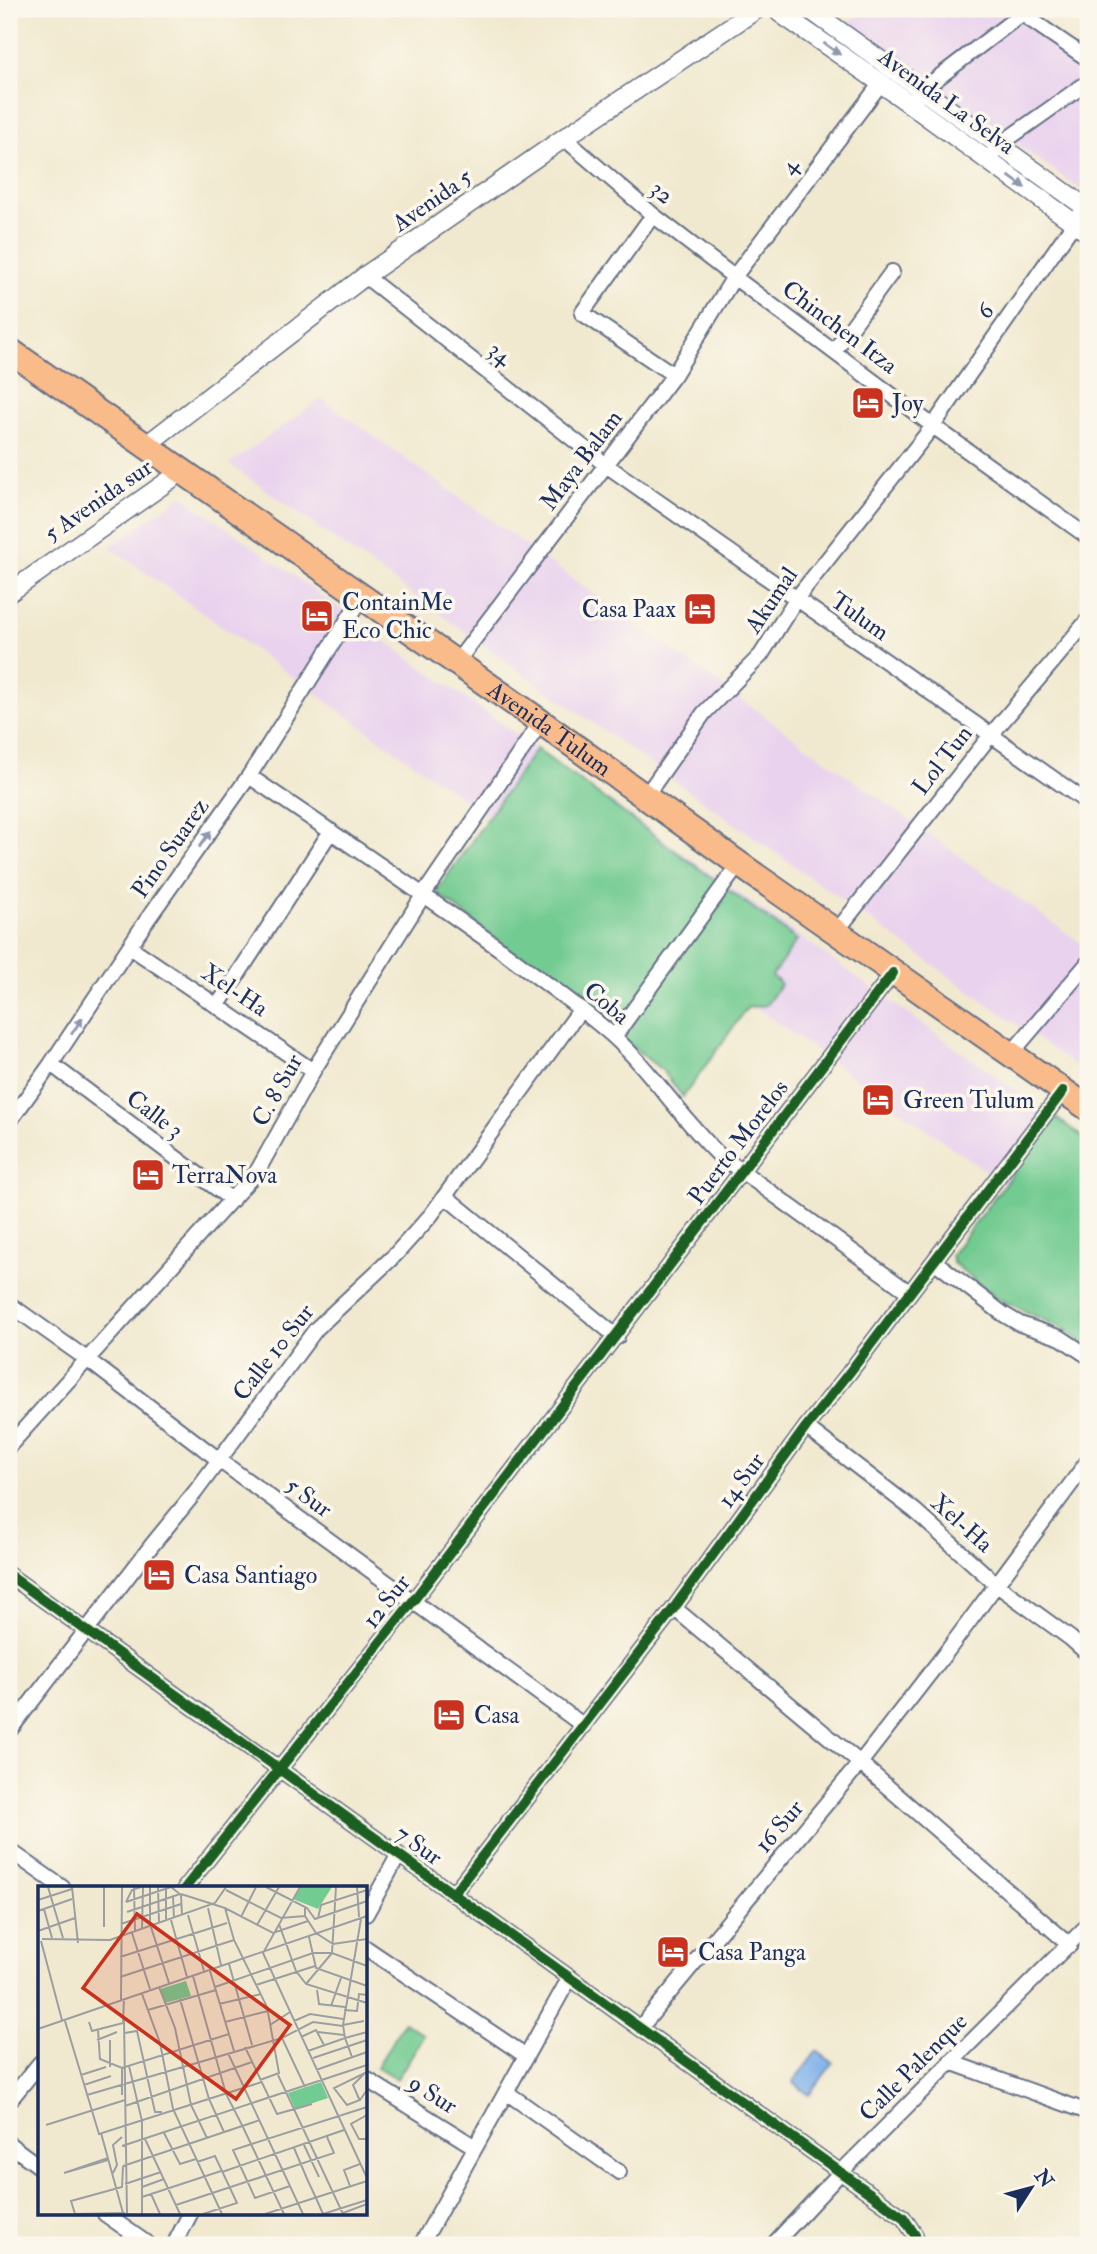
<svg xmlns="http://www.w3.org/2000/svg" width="1097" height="2254" viewBox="0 0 1097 2254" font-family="'IM FELL Double Pica',serif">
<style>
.built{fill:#e9d2ee}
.green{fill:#72cb91;stroke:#467d78;stroke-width:2}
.water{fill:#7cafe9;stroke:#4c6fa4;stroke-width:2}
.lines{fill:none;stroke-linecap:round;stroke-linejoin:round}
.minor-casing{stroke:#667086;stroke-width:18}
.tertiary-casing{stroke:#667086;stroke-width:21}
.trunk-casing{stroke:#667086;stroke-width:28}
.minor{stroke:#fff;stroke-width:14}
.tertiary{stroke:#fff;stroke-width:18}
.trunk{stroke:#fabb8b;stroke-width:24}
.cycleway-casing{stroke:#fbf7ec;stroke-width:15}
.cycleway{stroke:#1b5e20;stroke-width:10}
.oneway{fill:#8d97ae}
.labels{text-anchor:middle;stroke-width:7;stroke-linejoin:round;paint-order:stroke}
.street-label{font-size:24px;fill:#1b2f5e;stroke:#fbf7ec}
.poi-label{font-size:24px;fill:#1b2f5e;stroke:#fbf7ec;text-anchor:start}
.inset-road{fill:none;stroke:#9b9fa2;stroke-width:2}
.view{fill:#c8321e;fill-opacity:0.15;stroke:#c8321e;stroke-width:3.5}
.inset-edge{fill:none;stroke:#1b2f5e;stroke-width:3.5}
</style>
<rect width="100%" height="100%" fill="#fbf7ec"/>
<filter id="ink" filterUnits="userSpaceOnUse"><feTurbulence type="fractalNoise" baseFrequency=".0143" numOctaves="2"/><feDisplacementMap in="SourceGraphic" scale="14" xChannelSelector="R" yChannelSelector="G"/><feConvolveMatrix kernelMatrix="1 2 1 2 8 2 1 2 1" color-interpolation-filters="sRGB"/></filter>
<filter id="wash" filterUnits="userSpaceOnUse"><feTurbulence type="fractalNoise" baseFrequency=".00686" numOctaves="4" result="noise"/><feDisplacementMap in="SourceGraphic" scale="28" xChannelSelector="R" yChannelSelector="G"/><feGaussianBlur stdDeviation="1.57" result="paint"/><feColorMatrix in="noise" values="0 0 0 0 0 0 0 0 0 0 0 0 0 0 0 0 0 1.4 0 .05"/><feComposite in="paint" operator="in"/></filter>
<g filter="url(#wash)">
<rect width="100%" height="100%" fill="#f1e9cf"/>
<!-- built -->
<path class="built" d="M867,9H1009L1088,65V195L848,23Z
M322,399L1088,948V1075L229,464Z
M182,496L1088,1142V1244L110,547Z"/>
<!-- green -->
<path class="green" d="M536,749L797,940L772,976L781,984L766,1005L747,1008L683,1097L663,1071L436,892Z
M1055,1117L1088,1141V1348L1068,1331L999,1299L953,1263L951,1255Z
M404,2022L424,2035L397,2079L377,2067Z"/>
<!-- water -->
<path class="water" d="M817,2051L833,2063L809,2095L793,2082Z"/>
</g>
<g filter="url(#ink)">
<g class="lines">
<defs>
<path id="minor" d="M1015,9L1088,59
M916,98L922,90L1028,9
M564,138L653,215L734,277L933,426L1088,537
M988,160L999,145L1088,82
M653,215L582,313L674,375
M365,276L606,465L1088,803
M834,351L892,272
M456,663L674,375L734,277L881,83
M249,776C336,835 422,893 507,954C542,981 579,1006 612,1035C652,1071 680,1117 718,1154L910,1293
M645,797L704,713L761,655L796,599L933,426L1088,203
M836,932L990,736L1088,620
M130,947L313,1071
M218,1005L331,831
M614,1037L739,864
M1010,1055L1088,963
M51,1064L232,1200
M9,1122L51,1064L147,920L249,776L362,597
M445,1196L617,1337
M934,1261L1003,1314L1020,1324L1061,1338L1088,1356
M9,1304L88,1360L219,1460L584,1726
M806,1427L915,1511L997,1585L1070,1638L1088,1654
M9,1446L258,1170L313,1071L424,894L541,722
M9,1575L903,2217L915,2235L917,2245
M674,1608L860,1763L1070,1945
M9,1731L152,1545L196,1491L316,1329L395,1255L431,1215L581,1009
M9,1850L63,1888
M185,1888L413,1601L893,973
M453,1894L674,1608L806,1427L849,1373L1063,1091
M366,1914L398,1856
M366,1948L526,2056
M641,2027L860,1763L948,1650L1088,1461
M950,2062L1088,2112
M366,2079L475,2147
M506,2092L619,2172
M9,2101L40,2063
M9,2144L40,2167
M105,2214L149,2245
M174,2245L190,2214
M421,2245L570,1977
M773,2245L840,2173L1088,1925"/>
<path id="tertiary" d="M779,9L780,13L881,83L1088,233
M809,9L1088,209
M145,446L365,276L564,138L757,9
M9,593L181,472"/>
<g id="trunk">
<path id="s1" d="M9,350L541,722L739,864L1088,1108"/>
</g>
</defs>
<!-- minor casing -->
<use href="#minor" class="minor-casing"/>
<!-- tertiary casing -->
<use href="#tertiary" class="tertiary-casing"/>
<!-- trunk casing -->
<use href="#trunk" class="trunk-casing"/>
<!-- minor -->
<use href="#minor" class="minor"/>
<!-- tertiary -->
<use href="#tertiary" class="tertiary"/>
<!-- trunk -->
<use href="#trunk" class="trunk"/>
<defs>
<path id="cycleway" d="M9,1575L903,2217L915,2235L917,2245
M185,1888L413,1601L893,973
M453,1894L674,1608L806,1427L849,1373L1063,1091"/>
</defs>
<!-- cycleway casing -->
<use href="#cycleway" class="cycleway-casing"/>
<!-- cycleway -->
<use href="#cycleway" class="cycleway"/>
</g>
<!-- one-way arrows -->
<defs><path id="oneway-solid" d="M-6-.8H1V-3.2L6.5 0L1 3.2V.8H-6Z" transform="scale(1.75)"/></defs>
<g class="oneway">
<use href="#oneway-solid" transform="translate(832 49) rotate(35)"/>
<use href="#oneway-solid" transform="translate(1017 182) rotate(36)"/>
<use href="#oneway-solid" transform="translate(205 839) rotate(-55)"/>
<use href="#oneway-solid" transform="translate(77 1026) rotate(-56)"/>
</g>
</g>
<!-- icons -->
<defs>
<symbol id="hotel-square" viewBox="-11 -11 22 22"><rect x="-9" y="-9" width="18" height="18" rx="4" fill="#c8321e" stroke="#fbf7ec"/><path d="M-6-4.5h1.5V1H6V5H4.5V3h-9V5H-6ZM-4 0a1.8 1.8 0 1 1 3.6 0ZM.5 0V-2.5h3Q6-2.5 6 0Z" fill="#fff"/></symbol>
</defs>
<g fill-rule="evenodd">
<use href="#hotel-square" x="849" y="384" width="38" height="38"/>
<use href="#hotel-square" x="681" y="590" width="38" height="38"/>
<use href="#hotel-square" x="298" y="597" width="38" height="38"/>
<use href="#hotel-square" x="859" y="1081" width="38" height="38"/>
<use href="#hotel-square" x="129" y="1156" width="38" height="38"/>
<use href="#hotel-square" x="140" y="1556" width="38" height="38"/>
<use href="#hotel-square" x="430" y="1696" width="38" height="38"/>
<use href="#hotel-square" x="654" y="1933" width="38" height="38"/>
</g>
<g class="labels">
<!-- street labels -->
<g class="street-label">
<text transform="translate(947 101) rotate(36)" y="8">Avenida La Selva</text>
<text transform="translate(789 166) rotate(-53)" y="8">4</text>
<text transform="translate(662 192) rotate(40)" y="8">32</text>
<text transform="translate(432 200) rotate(-35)" y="8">Avenida 5</text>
<text transform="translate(985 311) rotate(-55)" y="8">6</text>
<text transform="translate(840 327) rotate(37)" y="8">Chinchen Itza</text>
<text transform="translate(500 353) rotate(38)" y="8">34</text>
<text transform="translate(581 460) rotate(-53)" y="8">Maya Balam</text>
<text transform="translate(98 500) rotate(-35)" y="8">5 Avenida sur</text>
<text transform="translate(771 600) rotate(-56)" y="8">Akumal</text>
<text transform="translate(860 616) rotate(35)" y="8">Tulum</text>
<text dy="8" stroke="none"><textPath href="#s1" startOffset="660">Avenida Tulum</textPath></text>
<text transform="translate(942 760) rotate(-52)" y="8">Lol Tun</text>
<text transform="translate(170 848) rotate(-55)" y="8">Pino Suarez</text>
<text transform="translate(235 990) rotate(34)" y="8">Xel-Ha</text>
<text transform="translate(607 1003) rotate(40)" y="8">Coba</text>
<text transform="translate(277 1090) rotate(-61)" y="8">C. 8 Sur</text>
<text transform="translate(155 1114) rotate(37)" y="8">Calle 3</text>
<text transform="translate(738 1142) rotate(-53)" y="8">Puerto Morelos</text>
<text transform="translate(273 1352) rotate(-52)" y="8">Calle 10 Sur</text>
<text transform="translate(741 1480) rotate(-54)" y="8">14 Sur</text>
<text transform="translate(309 1497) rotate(36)" y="8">5 Sur</text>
<text transform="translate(962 1523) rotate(42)" y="8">Xel-Ha</text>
<text transform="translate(386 1601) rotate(-52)" y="8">12 Sur</text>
<text transform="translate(779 1826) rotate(-50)" y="8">16 Sur</text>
<text transform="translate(419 1845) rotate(35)" y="8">7 Sur</text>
<text transform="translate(913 2067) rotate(-45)" y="8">Calle Palenque</text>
<text transform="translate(433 2094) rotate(32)" y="8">9 Sur</text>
</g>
<!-- poi labels -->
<g class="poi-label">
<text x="892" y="411">Joy</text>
<text x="342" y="610">ContainMe<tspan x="342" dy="28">Eco Chic</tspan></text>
<text x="676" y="617" text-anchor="end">Casa Paax</text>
<text x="903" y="1108">Green Tulum</text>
<text x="172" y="1183">TerraNova</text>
<text x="184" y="1583">Casa Santiago</text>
<text x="474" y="1723">Casa</text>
<text x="698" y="1960">Casa Panga</text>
</g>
</g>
<!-- overview -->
<g transform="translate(38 1886)">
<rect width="329" height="329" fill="#f1e9cf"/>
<path d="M263,1H294L280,23L255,13ZM148,95L153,110L127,117L122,103ZM283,196L290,212L257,223L250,207Z" fill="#72cb91"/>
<path class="inset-road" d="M10,1L25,52M34,1L40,57M66,1V41M96,1L97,45M112,1V38L131,97M120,1L121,37M133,1L143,9L144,29M228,1L269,22L277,33L329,15M262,1L225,67L329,292M319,1L321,31M188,4L243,32L267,30M143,8L187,22L235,47L270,35M135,11L136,33M0,14L34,3M88,16L133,1M88,16L94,4L103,1M267,21V30L278,47L295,58L329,53M170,22L183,79M187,22L196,54L229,121L241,187L222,194M6,23L14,52M0,25L34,13M89,26L142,8M150,29L166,85M203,31L218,1M280,32L283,19L329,4M128,33V3M323,33L305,139L307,152L329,146M133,34L149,91M83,38L143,18M241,38L258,85L268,98L329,117M219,39L241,1M104,42L105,1M0,45L37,32M94,47L112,103M271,51L278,82L329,100M4,53L72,54L177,17L188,1M3,55L24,134M82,71L189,37M191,78L214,159M183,80L329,30M172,85L196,165M155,90L188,208L205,241M82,91L196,54M268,98L294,67L298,1M218,99L277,80M121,101L137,142L153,219L169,252M177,101L275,67H294L329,80M279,104L281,118L307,121M104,108L122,157L135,223L184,328M142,113L171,213L186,246M83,114L84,1M181,118L223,108M329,119V159M293,120L303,92M110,124L178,104M306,124L319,125L321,108L329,109M86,133L89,328M27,135L61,248L224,196M256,135L272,128L305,133M51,136L54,145L85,137M85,136L86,113M187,136L230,125M232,139L252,126M305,139L326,135M0,143L183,80M60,144L62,174M280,146L306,149M87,147L99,145L117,226H124M263,151L278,144L286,159M244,152L267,201M59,154L79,146M72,154V181M207,161L239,228L274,218M270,165L307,152L314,171M190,167L265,328M275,172L329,154M62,173L84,182L191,148M91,180L104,235V328M278,184L329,166M329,186L296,202L309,219L322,214L329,204M43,189L68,181M240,189L305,328M46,199L73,190M49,209L244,152L275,136L305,140M84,209V183M322,215L315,199L326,188M87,220L214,176M329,229L313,238L321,253H329M8,239L87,214M204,239L246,328M63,247L85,327M126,247L142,278L158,273M107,253L142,328M266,259L281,291M84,260L329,179M256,262L270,295L278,312L285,328L329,314M70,272L26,287L70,274M159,276L177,270L199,317L165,328M85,280L84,301L33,315L37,328L87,327M85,280L222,234M184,286L306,244M75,287L79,279L75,259L84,251M87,298L123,286M252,300L217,312L195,264L329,221M312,300L306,284L322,278M104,301L126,293M113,308L122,328M104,311L183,285M138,319L296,267L289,251M305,327L329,318M227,328L329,295"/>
<path class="view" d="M99,28L252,139L198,213L45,102Z"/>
<rect width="329" height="329" class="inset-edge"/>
</g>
<!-- margin -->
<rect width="1097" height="2254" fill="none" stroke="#fbf7ec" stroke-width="35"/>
<!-- north arrow -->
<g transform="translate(1031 2188) rotate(54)" stroke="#fbf7ec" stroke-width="5" paint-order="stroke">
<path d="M0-5L12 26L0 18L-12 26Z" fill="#1b2f5e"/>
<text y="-10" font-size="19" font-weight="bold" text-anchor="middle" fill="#1b2f5e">N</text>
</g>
</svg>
